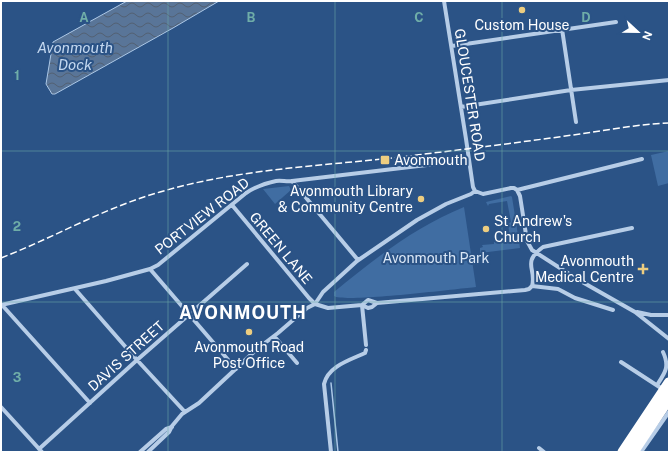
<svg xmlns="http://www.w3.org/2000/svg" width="670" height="453" viewBox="0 0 670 453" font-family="'Public Sans',sans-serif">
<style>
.green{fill:#406da2}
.water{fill:url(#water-waves);stroke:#acc8e7}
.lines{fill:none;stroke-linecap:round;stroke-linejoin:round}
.stream{stroke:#acc8e7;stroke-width:1.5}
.street{stroke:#b7cde7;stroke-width:4}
.highway{stroke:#fff;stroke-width:11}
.rail{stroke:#fff;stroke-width:1.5;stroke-dasharray:7 3;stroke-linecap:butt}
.grid{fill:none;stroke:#6fada8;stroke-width:1;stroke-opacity:0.55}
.poi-dot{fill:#edcd80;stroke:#2b5386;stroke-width:1.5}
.labels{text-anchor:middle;stroke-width:4;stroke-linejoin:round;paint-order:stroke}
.poi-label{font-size:14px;fill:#fff;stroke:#2b5386}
.street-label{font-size:14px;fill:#fff;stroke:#2b5386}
.park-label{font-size:14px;fill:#dae7f6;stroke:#2b5386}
.water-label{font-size:15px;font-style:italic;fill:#c3d7ef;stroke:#2b5386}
.district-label{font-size:18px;font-weight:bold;letter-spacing:1px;fill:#fff;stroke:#2b5386}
.grid-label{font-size:13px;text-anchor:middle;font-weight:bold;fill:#6fada8;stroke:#2b5386;stroke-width:4;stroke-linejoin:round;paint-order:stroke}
</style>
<defs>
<pattern id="water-waves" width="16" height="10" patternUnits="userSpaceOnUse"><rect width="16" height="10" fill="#597598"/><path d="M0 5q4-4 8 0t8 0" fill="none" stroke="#526072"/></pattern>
</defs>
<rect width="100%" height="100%" fill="#2b5386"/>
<!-- green -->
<path class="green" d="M669,151V183L658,186L651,155Z
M289,186L291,190L275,204L263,189Z
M512,197L520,248L480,253V248L483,247L482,245L494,244V242L510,238L508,224L511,222L507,201L489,204L488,206L486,202L511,196Z
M464,207L476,287C455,289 345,303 334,296V292C374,259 415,227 464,207Z"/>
<!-- water -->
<path class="water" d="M127,1H219L173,28L55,94H52L46,84L53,42Z"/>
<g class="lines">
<!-- stream -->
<path class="stream" d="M331,383L338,452"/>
<!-- street -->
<path class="street" d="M444,1L466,139L473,187L475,191
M562,29L576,122
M452,46L616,22
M461,107L571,90L669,80
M292,181L358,260
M517,190L520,196L527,241L532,250L577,279L635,312L669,339
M475,191L483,194L511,188H514L517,190L642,159
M232,205L309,298L315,304L328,308L362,305L368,308L372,307L377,303
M150,269L236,369
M532,286C537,269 521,263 543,247L632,228
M75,289L137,360L185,412
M1,305L106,281L150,269L158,265L246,193C255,187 266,183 276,181C281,180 287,182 292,181L469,160
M2,305L90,403
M362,305L368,300L377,303L525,290L529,289L532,286L558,289L575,298L613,310
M362,305L366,345
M637,312L651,315H669
M274,336L297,363
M621,362L664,390
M657,385C665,373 670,367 663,352
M1,407L42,452
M539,448L544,452
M39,449L137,360L247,264
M140,452L166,429L172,427
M148,452L169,432L172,426L182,414L199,403L257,349L278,333L307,308L315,304L323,292L357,261L417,220L446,204L471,194L475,191
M331,452L324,384C328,366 350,360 365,353L366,350
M641,452L669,412"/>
<!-- highway -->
<path class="highway" d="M623,452L669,383
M633,452L669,398"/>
<!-- rail -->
<path class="rail" d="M1,258C55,237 104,208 160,192C241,168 326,166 409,156C466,149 523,142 580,134C609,130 639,124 669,123"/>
</g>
<!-- grid -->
<path class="grid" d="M168,1V452M335,1V452M502,1V452M1,151H669M1,302H669"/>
<!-- markers -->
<g class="poi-dot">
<circle cx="522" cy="10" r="4"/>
<rect x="380" y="155" width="10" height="10" rx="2"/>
<circle cx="421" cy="199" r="4"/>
<circle cx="486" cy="229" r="4"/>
<path d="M641 263h4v4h4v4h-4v4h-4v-4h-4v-4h4z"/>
<circle cx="249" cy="332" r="4"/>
</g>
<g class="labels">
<!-- poi labels -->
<g class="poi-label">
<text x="522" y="30">Custom House</text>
<text x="394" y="165" text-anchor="start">Avonmouth</text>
<text x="413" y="196" text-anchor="end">Avonmouth Library<tspan x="413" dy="16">&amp; Community Centre</tspan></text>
<text x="494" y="226" text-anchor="start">St Andrew's<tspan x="494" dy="16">Church</tspan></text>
<text x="634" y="266" text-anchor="end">Avonmouth<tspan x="634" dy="16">Medical Centre</tspan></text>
<text x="249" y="352">Avonmouth Road<tspan x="249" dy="16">Post Office</tspan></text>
</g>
<!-- street labels -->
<g class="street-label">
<text transform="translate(470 95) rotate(81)" y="5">GLOUCESTER ROAD</text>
<text transform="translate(202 216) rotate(-38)" y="5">PORTVIEW ROAD</text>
<text transform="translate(281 248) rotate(50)" y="5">GREEN LANE</text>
<text transform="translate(126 356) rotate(-42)" y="5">DAVIS STREET</text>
</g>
<!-- park labels -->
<g class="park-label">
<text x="436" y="263">Avonmouth Park</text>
</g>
<!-- water labels -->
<g class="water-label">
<text x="75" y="53">Avonmouth<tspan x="75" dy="17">Dock</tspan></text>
</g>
<!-- district labels -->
<g class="district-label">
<text x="243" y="319">AVONMOUTH</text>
</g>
</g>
<g class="grid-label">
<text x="84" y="22">A</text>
<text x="251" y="22">B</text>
<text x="419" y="22">C</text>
<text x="586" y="22">D</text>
<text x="17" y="80">1</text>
<text x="17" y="231">2</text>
<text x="17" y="382">3</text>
</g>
<!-- border -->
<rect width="670" height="453" fill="none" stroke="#ffffff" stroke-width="4"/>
<!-- north arrow -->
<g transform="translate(638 32) rotate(112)" stroke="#2b5386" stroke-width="3" paint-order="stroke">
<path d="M0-3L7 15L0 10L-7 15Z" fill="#ffffff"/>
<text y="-6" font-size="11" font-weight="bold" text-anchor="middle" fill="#ffffff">N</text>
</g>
</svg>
